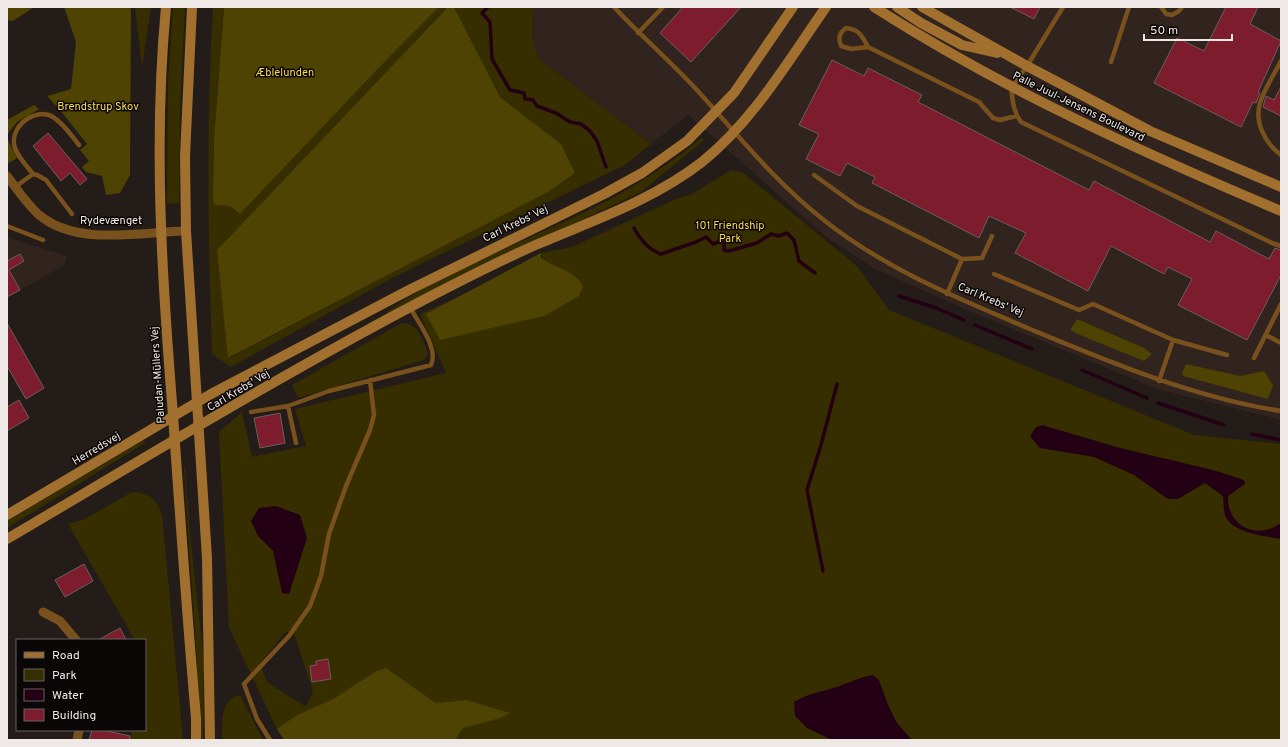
<svg xmlns="http://www.w3.org/2000/svg" width="1288" height="747" viewBox="0 0 1288 747" font-family="Overpass,sans-serif">
<style>
.built{fill:#31231d}
.green{fill:#372e00;fill-rule:evenodd}
.forest{fill:#4e4303}
.water{fill:#230014}
.lines{fill:none;stroke-linecap:round;stroke-linejoin:round}
.stream{stroke:#230014;stroke-width:3.5}
.building{fill:#7c1c2d;stroke:#6a5f5f}
.lane{stroke:#78511c;stroke-width:4.5}
.street{stroke:#78511c;stroke-width:9}
.secondary{stroke:#a2702e;stroke-width:10}
.labels{text-anchor:middle;stroke-width:3;stroke-linejoin:round;paint-order:stroke}
.park-label{font-size:11px;fill:#f8dc4c;stroke:#0a0706}
.street-label{font-size:11px;fill:#eee8e6;stroke:#0a0706}
</style>
<rect width="100%" height="100%" fill="#241c18"/>
<!-- built -->
<path class="built" d="M533,7H1281V420L1157,389L967,310L875,269L825,236L688,115L651,144L539,59L532,36Z
M7,237L67,256L65,265L7,297Z"/>
<!-- green -->
<path class="green" d="M135,7H151L142,67Z
M173,7H185L180,105L179,203L167,204L168,84Z
M213,7H224L214,140L213,202L216,205L230,206L240,214L388,57L439,7H448L217,250L229,358L548,192L575,173L561,144L500,97L454,7H533L532,36L539,59L651,144L625,165L392,278L231,367L212,354C208,238 206,123 213,7Z
M702,138L704,140L641,192L571,225L226,404L385,314C423,284 471,265 516,244C554,226 593,210 630,188C655,173 679,156 702,138Z
M731,170L742,172L856,265L889,310L1194,435L1281,444V740H455L466,700L436,703L386,668L376,671L333,699L297,715L277,729L229,628L219,432L242,412L252,457L306,446L295,409L446,373L420,314L543,260L541,253L572,247L676,199L692,194ZM286,631L295,636L313,691L306,707L267,682L260,663Z
M406,323C419,326 425,344 428,355L424,360L298,398L292,385L400,324Z
M144,440L145,443L7,528V521Z
M185,467L190,534L204,662L203,740H199L197,663L184,468Z
M132,492C148,492 158,500 162,515L183,740H129L132,730H145V670L147,661L145,658V640H135L68,524L85,519Z
M240,695L263,740H222C223,723 219,700 240,695Z"/>
<!-- forest -->
<path class="forest" d="M7,7H34L13,21L7,20Z
M64,7H131L130,175L120,193L106,195L102,176L86,172L82,167L89,161L80,150L87,144L60,110L47,96L71,89L76,42Z
M224,7H439L388,58L240,214L230,206L216,205L213,202L214,140Z
M448,7H454L500,97L561,144L575,173L548,192L228,358L217,250Z
M34,105L39,109L17,122L7,135V120Z
M7,138L17,158L9,163L7,161Z
M541,253V258C554,268 578,271 583,287L579,296L544,316L440,340L426,314Z
M1077,319L1144,348L1152,354L1144,361L1080,335L1070,330Z
M1186,364L1240,376L1264,371L1273,385L1268,399L1183,376L1182,373Z
M386,668L436,703L466,700L510,713L500,718L463,728L455,740H284L277,729L297,715L333,699L376,671Z"/>
<!-- water -->
<path class="water" d="M1042,425L1120,448L1213,470L1244,480L1245,484L1228,496C1227,527 1257,540 1281,523V539C1265,536 1231,533 1225,515C1223,509 1224,502 1223,496L1205,483L1178,499H1168L1134,475L1094,457L1040,448L1030,436L1036,427Z
M276,506L300,515L307,538L289,594L282,593L273,551L258,536L251,521L259,508Z
M873,675L879,680L888,705L897,723L912,740H832L807,728L795,716L794,702C807,694 820,692 833,688C847,684 859,677 873,675Z"/>
<g class="lines">
<!-- stream -->
<path class="stream" d="M488,7L482,13L490,22L492,59L510,90L524,93L525,99L533,100L537,106L556,113L570,122L581,124L590,131L597,141L606,167
M634,228C640,239 649,250 661,254L696,242L706,237L713,244L721,241L724,244V250L729,251L757,243L771,234L779,236L787,233L794,240L799,261L815,273
M899,296L936,308L964,320
M975,325L1032,349
M1082,370L1147,398
M1158,403L1224,425
M1252,434L1281,440
M823,571L807,490L821,445L837,384"/>
</g>
<!-- building -->
<path class="building" d="M683,7H741L691,62L660,33Z
M1010,7H1040L1034,19Z
M1226,7H1258L1250,24L1281,41L1258,92L1260,93L1256,103L1253,102L1241,127L1154,83L1177,38L1204,51Z
M832,60L864,76L868,68L922,95L918,102L1089,190L1094,181L1210,242L1216,231L1269,259L1275,248L1281,250V275L1247,340L1178,305L1192,279L1168,267L1164,274L1111,246L1088,291L1015,253L1026,233L989,216L979,238L872,183L875,177L847,163L840,176L806,159L819,134L799,125Z
M1281,87V116L1263,107L1266,96L1274,100Z
M48,133L87,179L80,185L70,173L61,181L33,146Z
M20,254L24,261L9,270L20,290L7,297V261Z
M7,323L44,388L26,399L7,366Z
M19,400L29,418L7,431V407Z
M280,413L285,443L260,448L254,418Z
M84,564L93,581L65,597L55,580Z
M120,628L126,640H98Z
M328,659L331,679L312,682L310,666L316,665V661Z
M92,730H103L130,736L129,740H89Z"/>
<g class="lines">
<!-- lane -->
<path class="lane" d="M614,7C640,35 670,61 696,89C738,135 776,183 825,221C887,270 958,298 1030,329C1112,363 1193,397 1281,411
M1063,7L1027,66L1011,88C1013,101 1013,111 1021,122L1272,243L1281,246
M1161,7L1166,14L1172,15L1179,11L1182,7
M638,33L663,7
M868,47L851,49L841,46C838,38 839,33 846,28C859,29 862,36 868,47L979,102L993,118L1000,120L1016,116
M1281,61C1274,75 1264,89 1260,103C1254,123 1266,144 1281,155
M1111,62L1129,7
M33,174C27,166 14,153 14,143C12,124 37,107 53,117C64,124 71,135 79,145
M814,175L857,206L962,259
M15,187L33,174L37,175L46,180L72,214
M7,226L43,240
M994,274L1079,310L1093,304L1173,340L1227,355
M947,294L962,259L982,258L992,236
M1266,335L1281,343
M1254,358L1281,304
M1159,381L1173,340
M288,406L296,443
M251,412L288,406L329,391L431,365C439,348 418,323 410,307
M270,740L257,719L244,684L289,636L310,606L321,576L329,534L346,486L370,430L374,415L370,380"/>
<!-- street -->
<path class="street" d="M7,176C17,189 26,203 38,214C76,247 139,232 186,231
M43,612L60,621L76,640
M77,740L79,730"/>
<!-- secondary -->
<path class="secondary" d="M166,7C153,143 162,279 173,415C180,516 187,617 196,718V740
M192,7L185,156L186,231L207,558L210,740
M874,7C1002,89 1141,152 1281,211
M897,7L921,23L962,45L997,53
M922,7L1027,66L1150,131L1281,187
M7,515L211,394L411,289L604,194L642,173L687,141L734,93L793,7
M7,539C148,456 289,370 435,294C468,277 503,259 538,244C594,220 653,200 702,162C754,120 788,61 826,7"/>
</g>
<g class="labels">
<!-- park labels -->
<g class="park-label">
<text x="285" y="76">Æblelunden</text>
<text x="98" y="110">Brendstrup Skov</text>
<text x="730" y="229">101 Friendship<tspan x="730" dy="13">Park</tspan></text>
</g>
<!-- street labels -->
<g class="street-label">
<text transform="translate(1079 106) rotate(26)" y="4">Palle Juul-Jensens Boulevard</text>
<text x="111" y="224">Rydevænget</text>
<text transform="translate(515 223) rotate(-26)" y="4">Carl Krebs' Vej</text>
<text transform="translate(991 299) rotate(23)" y="4">Carl Krebs' Vej</text>
<text transform="translate(157 375) rotate(-94)" y="4">Paludan-Müllers Vej</text>
<text transform="translate(238 390) rotate(-31)" y="4">Carl Krebs' Vej</text>
<text transform="translate(96 448) rotate(-31)" y="4">Herredsvej</text>
</g>
</g>
<!-- border -->
<rect width="1288" height="747" fill="none" stroke="#eee8e6" stroke-width="16"/>
<!-- legend -->
<rect x="16" y="639" width="130" height="92" fill="#0a0706" stroke="#656160"/>
<rect x="24" y="652" width="20" height="6" fill="#a2702e" stroke="#656160"/>
<text x="52" y="659" font-size="12" fill="#eee8e6">Road</text>
<rect x="24" y="669" width="20" height="12" fill="#372e00" stroke="#656160"/>
<text x="52" y="679" font-size="12" fill="#eee8e6">Park</text>
<rect x="24" y="689" width="20" height="12" fill="#230014" stroke="#656160"/>
<text x="52" y="699" font-size="12" fill="#eee8e6">Water</text>
<rect x="24" y="709" width="20" height="12" fill="#7c1c2d" stroke="#656160"/>
<text x="52" y="719" font-size="12" fill="#eee8e6">Building</text>
<!-- scale -->
<path d="M1144 34v6h88v-6" fill="none" stroke="#eee8e6" stroke-width="2"/>
<text x="1150" y="34" font-size="12" fill="#eee8e6" stroke="#0a0706" stroke-width="3" paint-order="stroke">50 m</text>
</svg>
